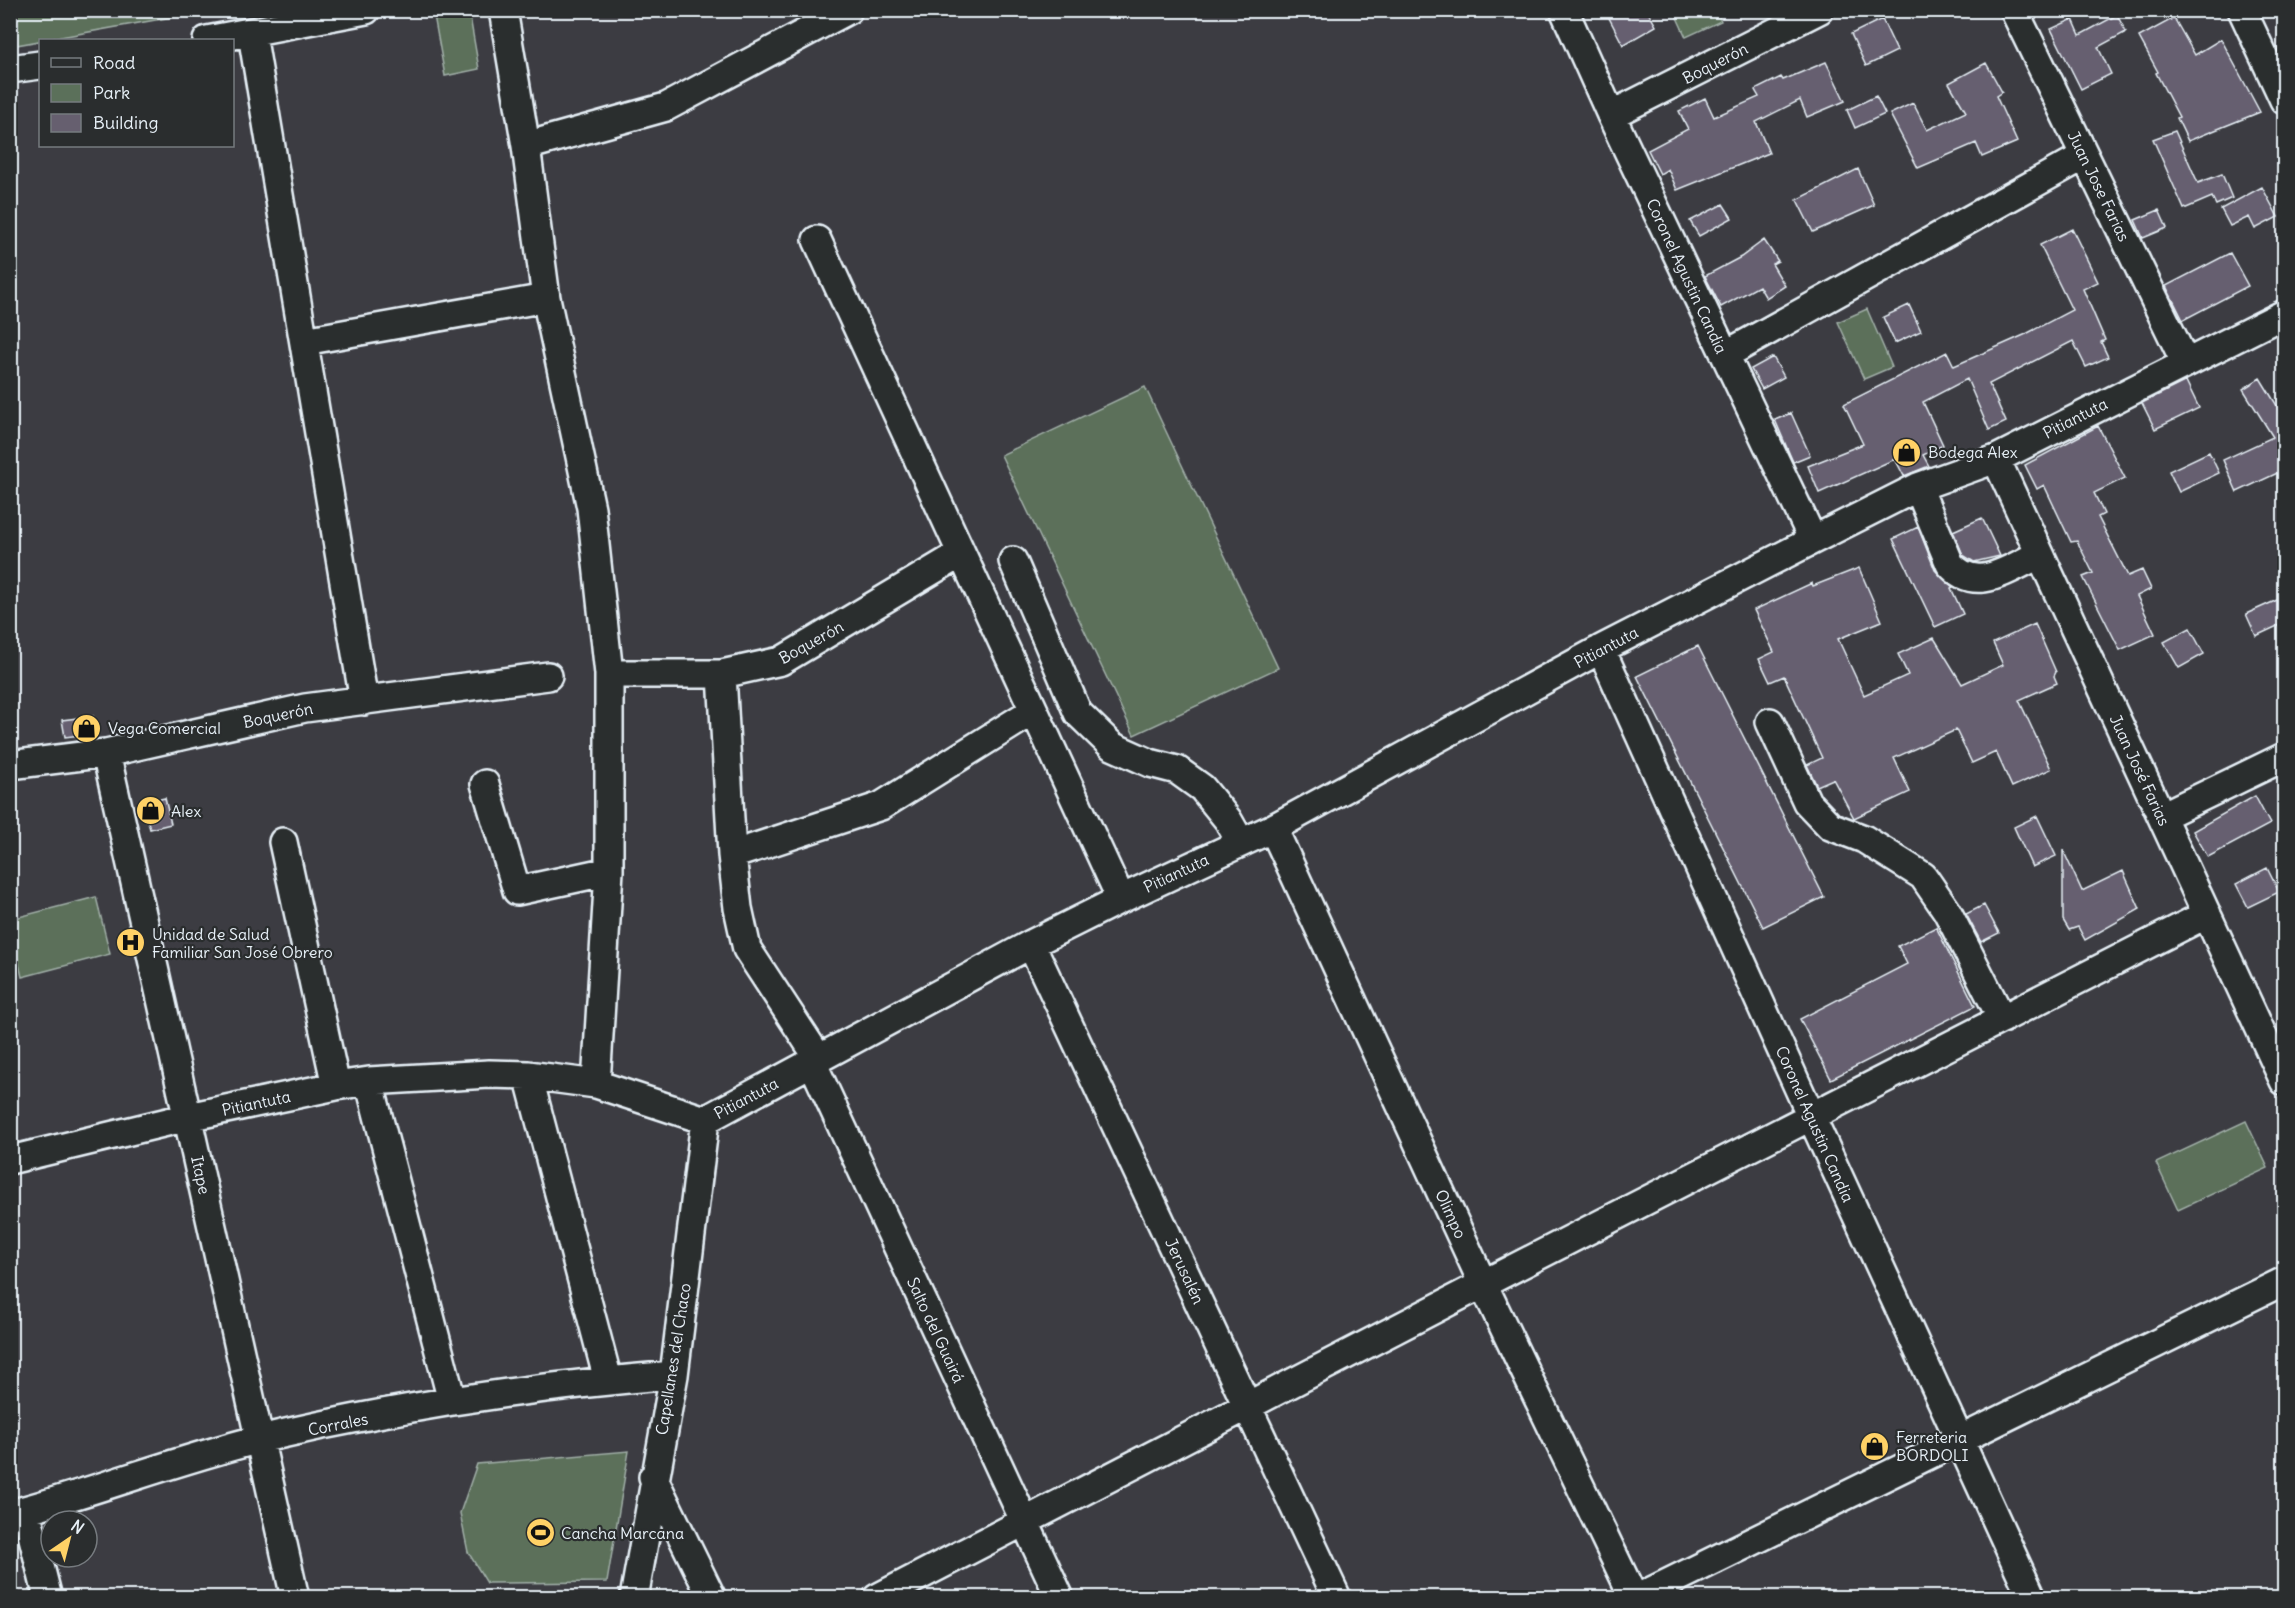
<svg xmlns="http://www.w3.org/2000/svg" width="2295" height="1608" viewBox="0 0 2295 1608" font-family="Delius,sans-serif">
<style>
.green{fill:#5b705a;stroke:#a2b0a9;stroke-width:1.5}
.building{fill:#665f6f;stroke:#e8f1f8;stroke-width:1.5}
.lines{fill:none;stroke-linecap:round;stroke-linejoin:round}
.minor-casing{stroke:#e8f1f8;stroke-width:32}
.minor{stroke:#2a2d2e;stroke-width:27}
.labels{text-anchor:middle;stroke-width:4.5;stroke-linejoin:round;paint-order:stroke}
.street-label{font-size:16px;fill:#e8f1f8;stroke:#2a2d2e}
.poi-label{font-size:16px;fill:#e8f1f8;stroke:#2a2d2e;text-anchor:start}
</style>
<rect width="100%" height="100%" fill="#3c3c42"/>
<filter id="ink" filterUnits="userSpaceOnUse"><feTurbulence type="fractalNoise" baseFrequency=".0167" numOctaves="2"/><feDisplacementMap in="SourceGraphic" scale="12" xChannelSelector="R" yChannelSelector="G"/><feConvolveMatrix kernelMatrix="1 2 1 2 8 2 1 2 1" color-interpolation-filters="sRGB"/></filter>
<g filter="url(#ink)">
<!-- green -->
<path class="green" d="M11,10H205V11L11,46Z
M433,10L469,11L479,69L445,76Z
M1674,11H1716L1721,21L1686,37Z
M1867,309L1892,367L1864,379L1838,322Z
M1145,387L1278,668L1134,735L1001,455Z
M96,897L110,954L22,977L11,930V919Z
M2246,1121L2268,1168L2178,1210L2156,1163Z
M629,1451L607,1582L487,1583L468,1552L460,1513L477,1464Z"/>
<!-- building -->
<path class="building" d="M1605,10H1647L1656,26L1623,45Z
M2117,15L2126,32L2098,47L2111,74L2081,89L2051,29L2073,19L2080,35Z
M2174,18L2195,55L2221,39L2260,112L2188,141L2177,118L2179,117L2156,73L2158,72L2139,37Z
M1882,19L1897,51L1866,66L1851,34Z
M1826,62L1845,101L1807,117L1800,100L1756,122L1769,153L1677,190L1668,169L1660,174L1648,150L1688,129L1679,111L1705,98L1714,117L1759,97L1755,90L1781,77L1783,80Z
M1986,63L2002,92L1996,96L2017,142L1982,157L1976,143L1918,168L1890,114L1913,103L1927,130L1966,112L1949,83Z
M1876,96L1885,114L1855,128L1847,110Z
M2175,131L2198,183L2222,174L2232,198L2216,205L2212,197L2184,209L2153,139Z
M1858,169L1874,205L1813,232L1797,200Z
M2262,187L2278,217L2255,229L2249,217L2230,226L2221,209Z
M1723,204L1732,218L1699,236L1690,221Z
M2159,210L2167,228L2143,238L2135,220Z
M2072,229L2098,282L2083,289L2105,340L2101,342L2108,357L2086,367L2073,341L1989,384L2006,422L1989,430L1967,379L1923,402L1943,445L1923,455L1929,466L1904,476L1895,459L1819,493L1808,466L1863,444L1844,404L1947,352L1954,366L2024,335L2072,310L2040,245Z
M1764,240L1778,261L1772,264L1785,286L1766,298L1759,286L1721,307L1705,276L1741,257Z
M2230,253L2248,286L2183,320L2166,286Z
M1909,305L1921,331L1895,343L1883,317Z
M1773,357L1784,377L1762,389L1751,369Z
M2260,378L2284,417V470L2237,492L2223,460L2273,437L2243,389Z
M2186,381L2199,408L2155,429L2142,403Z
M1791,413L1810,455L1793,462L1775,420Z
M2098,426L2125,478L2094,493L2104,514L2098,517L2128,576L2142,570L2151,589L2137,596L2155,634L2120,650L2083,577L2093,573L2077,541L2071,542L2044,485L2037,489L2025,465Z
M2209,452L2219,473L2179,492L2169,471Z
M1982,518L2000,556L1974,562L1963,555L1953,531Z
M1918,527L1935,570L1953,587L1951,588L1963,614L1935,627L1893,539Z
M1859,568L1882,621L1838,639L1864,695L1908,675L1898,654L1934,638L1962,684L2003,665L1993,643L2035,624L2056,672L2054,676L2057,683L2019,700L2051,769L2012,787L1996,752L1972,763L1956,730L1894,758L1910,792L1854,818L1833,779L1817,786L1807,765L1822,758L1784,676L1770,682L1759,659L1774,652L1754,610L1812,583L1813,586Z
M2284,597V623L2256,636L2246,614Z
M2190,628L2204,654L2179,668L2164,642Z
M1698,646L1824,897L1763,927L1637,676Z
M93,716L96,733L65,737L62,720Z
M2255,796L2270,824L2208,857L2193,831Z
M165,798L171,824L150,829L143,803Z
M2037,816L2056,856L2032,867L2014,827Z
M2063,850L2082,891L2123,871L2140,909L2085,940L2078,927L2069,930L2063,920Z
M2267,868L2279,892L2248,907L2236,884Z
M1984,905L1999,933L1981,942L1966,914Z
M1936,927L1975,1006L1831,1079L1800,1019L1907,964L1898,946Z"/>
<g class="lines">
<defs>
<path id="minor" d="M503,10L526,146L546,298L591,508L609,674V871L596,1084
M1564,10L1611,115L1813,540
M2014,10L2185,362
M2242,10L2284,100
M252,34L364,701
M207,40L366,10
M10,69L40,65
M1611,115L1819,10
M526,146L666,107L848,10
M817,240L1121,899
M304,341L546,298
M1725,355L2084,156
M1996,459L2284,1081
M1918,487L1950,564C1976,595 2009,568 2039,555
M1013,561L1078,713L1112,746L1150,763L1177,770L1202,788L1228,820L1241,843
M1601,649L1811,1116L2032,1598
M609,674H722L781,661L960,554
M722,674L732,855L738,908L747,949L819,1059
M1770,722L1807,802L1830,826L1864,839L1923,876L1947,911L2002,1019
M106,753L295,1598
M10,765L106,753L305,708L548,676
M485,784L517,891L609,871
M2162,816L2284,757
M1273,828L1483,1284L1634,1598
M283,842L336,1086
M732,855L881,806L1033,711
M1031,944L1337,1598
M812,1062L1060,1598
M528,1075L608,1380
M369,1081L452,1401
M10,1160L188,1117L336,1086L369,1081L489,1074L528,1075L596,1084L705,1120L1031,944L1121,899L1273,828L1601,649L1813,540L1918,487L1996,459L2284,314
M653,1477L712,1598
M26,1510L48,1598
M10,1514C94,1492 175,1460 260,1439C395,1407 535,1386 674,1375
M634,1598L674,1375L705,1120
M877,1598L1483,1284L2207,914
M1637,1598L2284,1281"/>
</defs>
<!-- minor casing -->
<use href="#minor" class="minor-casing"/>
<!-- minor -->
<use href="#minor" class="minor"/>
</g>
</g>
<!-- icons -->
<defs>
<symbol id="shop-disc" viewBox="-11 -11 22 22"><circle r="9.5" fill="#ffd166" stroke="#2a2d2e"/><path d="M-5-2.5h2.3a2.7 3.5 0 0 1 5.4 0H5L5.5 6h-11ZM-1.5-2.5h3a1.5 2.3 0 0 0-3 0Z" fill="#111"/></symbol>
<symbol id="hospital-disc" viewBox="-11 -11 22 22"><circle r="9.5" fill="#ffd166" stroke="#2a2d2e"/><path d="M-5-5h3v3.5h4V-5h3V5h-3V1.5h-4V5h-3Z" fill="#111"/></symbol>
<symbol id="stadium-disc" viewBox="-11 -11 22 22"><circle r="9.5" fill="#ffd166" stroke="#2a2d2e"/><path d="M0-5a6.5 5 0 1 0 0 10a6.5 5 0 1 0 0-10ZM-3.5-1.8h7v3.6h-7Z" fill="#111"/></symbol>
</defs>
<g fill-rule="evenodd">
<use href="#shop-disc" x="1890" y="436" width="33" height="33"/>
<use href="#shop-disc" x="70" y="712" width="33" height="33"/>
<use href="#shop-disc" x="134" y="794" width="33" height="33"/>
<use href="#hospital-disc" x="114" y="926" width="33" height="33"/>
<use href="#shop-disc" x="1858" y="1430" width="33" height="33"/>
<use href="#stadium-disc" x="524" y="1516" width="33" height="33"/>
</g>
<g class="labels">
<!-- street labels -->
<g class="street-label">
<text transform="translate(1715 63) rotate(-27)" y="6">Boquerón</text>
<text transform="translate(2099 186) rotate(64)" y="6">Juan Jose Farias</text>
<text transform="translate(1687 276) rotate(65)" y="6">Coronel Agustin Candia</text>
<text transform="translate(2075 418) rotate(-27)" y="6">Pitiantuta</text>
<text transform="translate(811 642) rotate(-29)" y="6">Boquerón</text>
<text transform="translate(1606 647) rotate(-28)" y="6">Pitiantuta</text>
<text transform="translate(278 715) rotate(-12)" y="6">Boquerón</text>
<text transform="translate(2140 770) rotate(65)" y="6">Juan José Farias</text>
<text transform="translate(1176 873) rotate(-25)" y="6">Pitiantuta</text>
<text transform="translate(746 1098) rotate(-28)" y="6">Pitiantuta</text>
<text transform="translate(256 1103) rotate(-12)" y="6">Pitiantuta</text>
<text transform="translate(1815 1124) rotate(66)" y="6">Coronel Agustin Candia</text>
<text transform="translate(201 1175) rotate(78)" y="6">Itape</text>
<text transform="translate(1451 1214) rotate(65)" y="6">Olimpo</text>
<text transform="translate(1185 1271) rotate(65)" y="6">Jerusalén</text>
<text transform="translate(936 1330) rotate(65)" y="6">Salto del Guairá</text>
<text transform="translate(673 1359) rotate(-81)" y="6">Capellanes del Chaco</text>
<text transform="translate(338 1424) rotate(-11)" y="6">Corrales</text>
</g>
<!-- poi labels -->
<g class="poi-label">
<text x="1928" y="458">Bodega Alex</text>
<text x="108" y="734">Vega Comercial</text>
<text x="171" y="817">Alex</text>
<text x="152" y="940">Unidad de Salud<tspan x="152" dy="18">Familiar San José Obrero</tspan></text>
<text x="1896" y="1443">Ferreteria<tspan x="1896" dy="18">BORDOLI</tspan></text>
<text x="561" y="1539">Cancha Marcana</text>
</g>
</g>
<!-- margin -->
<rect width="2295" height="1608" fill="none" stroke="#2a2d2e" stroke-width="36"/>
<rect x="18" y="18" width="2259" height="1572" fill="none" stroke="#e8f1f8" stroke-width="2" filter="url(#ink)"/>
<!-- legend -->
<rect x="39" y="39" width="195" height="108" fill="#2a2d2e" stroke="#767b7f" stroke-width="1.5"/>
<rect x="51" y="58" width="30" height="9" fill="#2a2d2e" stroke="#767b7f" stroke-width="1.5"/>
<text x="93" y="69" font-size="18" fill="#e8f1f8">Road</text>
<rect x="51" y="84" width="30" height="18" fill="#5b705a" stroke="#767b7f" stroke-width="1.5"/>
<text x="93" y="99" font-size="18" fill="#e8f1f8">Park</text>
<rect x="51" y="114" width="30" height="18" fill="#665f6f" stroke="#767b7f" stroke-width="1.5"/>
<text x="93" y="129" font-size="18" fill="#e8f1f8">Building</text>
<!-- north arrow -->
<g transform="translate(69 1539) rotate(35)"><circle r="28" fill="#2a2d2e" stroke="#767b7f" stroke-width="1.5"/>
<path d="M0-4.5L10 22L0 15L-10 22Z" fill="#ffd166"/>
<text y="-9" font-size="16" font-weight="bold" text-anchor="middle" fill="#e8f1f8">N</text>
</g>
</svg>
